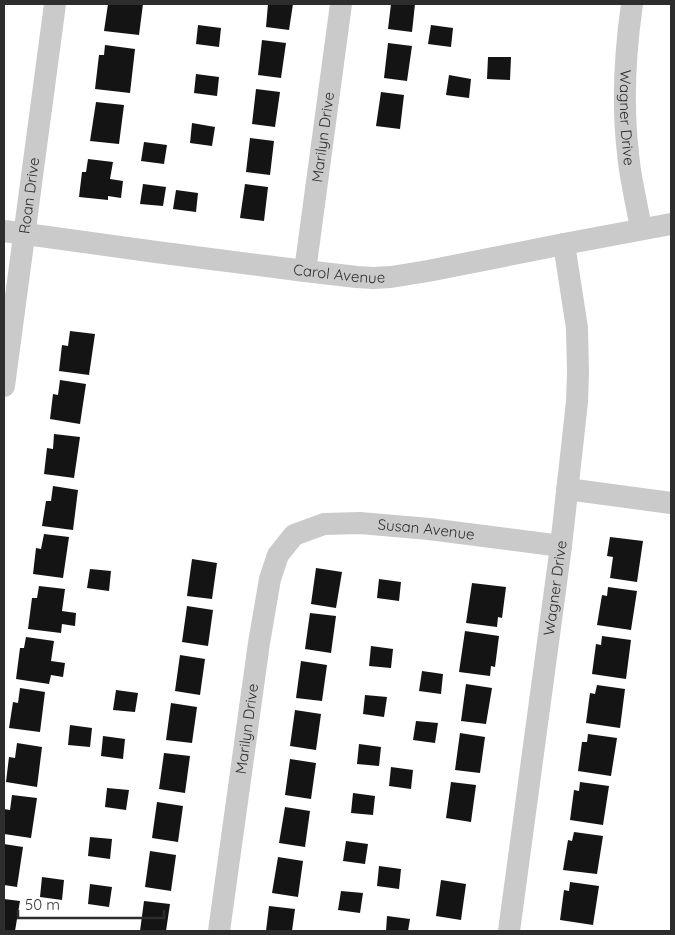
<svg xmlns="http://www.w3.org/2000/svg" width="675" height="935" viewBox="0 0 675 935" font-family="Quicksand,sans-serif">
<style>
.building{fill:#141414}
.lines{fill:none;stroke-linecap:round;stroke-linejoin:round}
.minor{stroke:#cacaca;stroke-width:22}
.labels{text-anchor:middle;stroke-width:5;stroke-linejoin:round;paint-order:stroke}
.street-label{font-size:15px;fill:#2d2d2d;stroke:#fff}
</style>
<rect width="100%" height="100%" fill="#fff"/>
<!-- building -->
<path class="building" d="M108,4H143L139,35L104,31Z
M268,4H293L289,30L266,27Z
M391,4H415L412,32L388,29Z
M198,25L221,28L219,47L196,44Z
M431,25L453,28L451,47L428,44Z
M262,40L286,43L281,78L258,75Z
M388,43L412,46L407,81L384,78Z
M105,45L135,49L130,93L95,89L99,55H104Z
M488,57H511L510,80L487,79Z
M196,74L219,77L217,96L194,93Z
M449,75L471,79L469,98L446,95Z
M256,89L280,92L275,127L252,124Z
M381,92L404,95L400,129L376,126Z
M96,102L124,105L119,144L90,141Z
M192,123L215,127L212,146L190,143Z
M250,138L274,141L270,175L246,172Z
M144,142L167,145L164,164L141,161Z
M88,159L113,162L110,179L123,181L121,198L108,196V200L79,197L82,172H86Z
M143,184L166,187L163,206L140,204Z
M245,184L268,187L264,221L240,218Z
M176,190L198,193L196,212L173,209Z
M70,331L95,334L89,375L59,371L62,345L68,346Z
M60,380L86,384L80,424L50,419L53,394L58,395Z
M54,434L80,437L74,478L44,474L47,448L53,449Z
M53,486L78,490L73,530L42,526L46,501H51Z
M44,534L69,537L63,578L33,574L36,548L41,549Z
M610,537L643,541L637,582L610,578L613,557L607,556Z
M192,559L217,563L212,599L187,596Z
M316,568L342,572L336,608L311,604Z
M90,569L111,571L109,591L87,588Z
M379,579L401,582L399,601L377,598Z
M472,583L506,587L502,618L498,617L497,627L466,623Z
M39,586L65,589L62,611L76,613L75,626L62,624L61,633L28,629L32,598H37Z
M608,587L637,591L631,630L597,625L602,595L607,596Z
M187,606L213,610L208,646L182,642Z
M310,613L336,616L331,653L305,649Z
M465,631L499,636L495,667L491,666L490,676L459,672Z
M602,636L631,640L626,679L592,674L596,644L601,645Z
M26,637L54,641L51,661L65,663L63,677L51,675L49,684L16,679L20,648H24Z
M371,646L393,649L391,668L369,666Z
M180,655L205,659L200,695L175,691Z
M301,661L327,665L322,701L296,698Z
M422,671L443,674L441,694L419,691Z
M466,684L492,688L486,724L461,721Z
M597,685L625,689L620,728L586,723L590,693L595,694Z
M20,688L45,692L40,732L9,728L13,702L18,703Z
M116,690L138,693L135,712L113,710Z
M365,695L387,697L384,717L363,714Z
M171,703L197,707L192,743L166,740Z
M295,710L321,714L316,750L290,746Z
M416,721L438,723L435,743L413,740Z
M70,725L92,728L90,747L68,745Z
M460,733L485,737L480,773L455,770Z
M588,734L617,738L611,776L578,771L582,742H587Z
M103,736L125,739L123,759L101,756Z
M17,743L42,747L37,787L6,782L9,757L15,758Z
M359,744L381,747L379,766L357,764Z
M164,753L190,756L185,793L159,789Z
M290,759L316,763L311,799L285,795Z
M391,767L413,770L411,789L389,786Z
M451,782L476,785L471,822L446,818Z
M580,782L609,786L603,825L570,820L574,790L579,791Z
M107,788L129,790L126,810L105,807Z
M353,793L375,796L373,815L351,813Z
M12,795L37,798L31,838L4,834V809L10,810Z
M157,802L183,806L178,842L152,838Z
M285,807L310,811L305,847L279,843Z
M574,832L603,836L597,874L563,870L568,840L572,841Z
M90,837L112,839L110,859L88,856Z
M346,841L368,844L365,864L343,861Z
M4,844L23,847L17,887L4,885Z
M150,851L176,855L171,891L145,887Z
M278,857L303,861L298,897L272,893Z
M379,866L401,869L399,889L377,886Z
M42,877L64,880L62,900L40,897Z
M441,880L466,884L461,920L436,916Z
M570,882L599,886L593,925L560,920L564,890L569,891Z
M90,884L112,887L109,907L88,904Z
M341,891L363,893L360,913L338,910Z
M4,899L20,901L15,931H4Z
M144,901L170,904L166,931H140Z
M269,906L295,909L292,931H266Z
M387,916L410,919L408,931H386Z"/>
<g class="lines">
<!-- minor -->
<g class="minor">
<path id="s1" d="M632,4C625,53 622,103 628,153C630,179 637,204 641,229"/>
<path id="s2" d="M4,231L156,252L305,271L357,277L373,278L391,277L428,271L564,244L671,224"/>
<path id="s3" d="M305,271L341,4"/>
<path id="s4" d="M4,386L55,4"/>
<path d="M567,489L671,503"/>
<path id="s5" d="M219,931L259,643L270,579L278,555L294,535L324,524L360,523L429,529L561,546"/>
<path id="s6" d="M509,931L561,546L577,402L578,373L577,328L564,244"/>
</g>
</g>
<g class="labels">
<!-- street labels -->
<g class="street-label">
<text dy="5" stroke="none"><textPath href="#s1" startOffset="114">Wagner Drive</textPath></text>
<text dy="5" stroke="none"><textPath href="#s3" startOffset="135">Marilyn Drive</textPath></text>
<text dy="5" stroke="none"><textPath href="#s4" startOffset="192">Roan Drive</textPath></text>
<text dy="5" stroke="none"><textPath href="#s2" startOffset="338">Carol Avenue</textPath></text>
<text dy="5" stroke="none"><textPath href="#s5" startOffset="541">Susan Avenue</textPath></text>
<text dy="5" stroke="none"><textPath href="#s6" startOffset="346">Wagner Drive</textPath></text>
<text dy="5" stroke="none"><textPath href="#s5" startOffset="204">Marilyn Drive</textPath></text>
</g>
</g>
<!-- border -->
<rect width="675" height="935" fill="none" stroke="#2d2d2d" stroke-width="10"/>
<!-- scale -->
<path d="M18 910v8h146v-8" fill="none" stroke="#2d2d2d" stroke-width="2.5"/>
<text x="25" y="910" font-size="15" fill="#2d2d2d" stroke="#ffffff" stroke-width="4" paint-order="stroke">50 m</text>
</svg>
